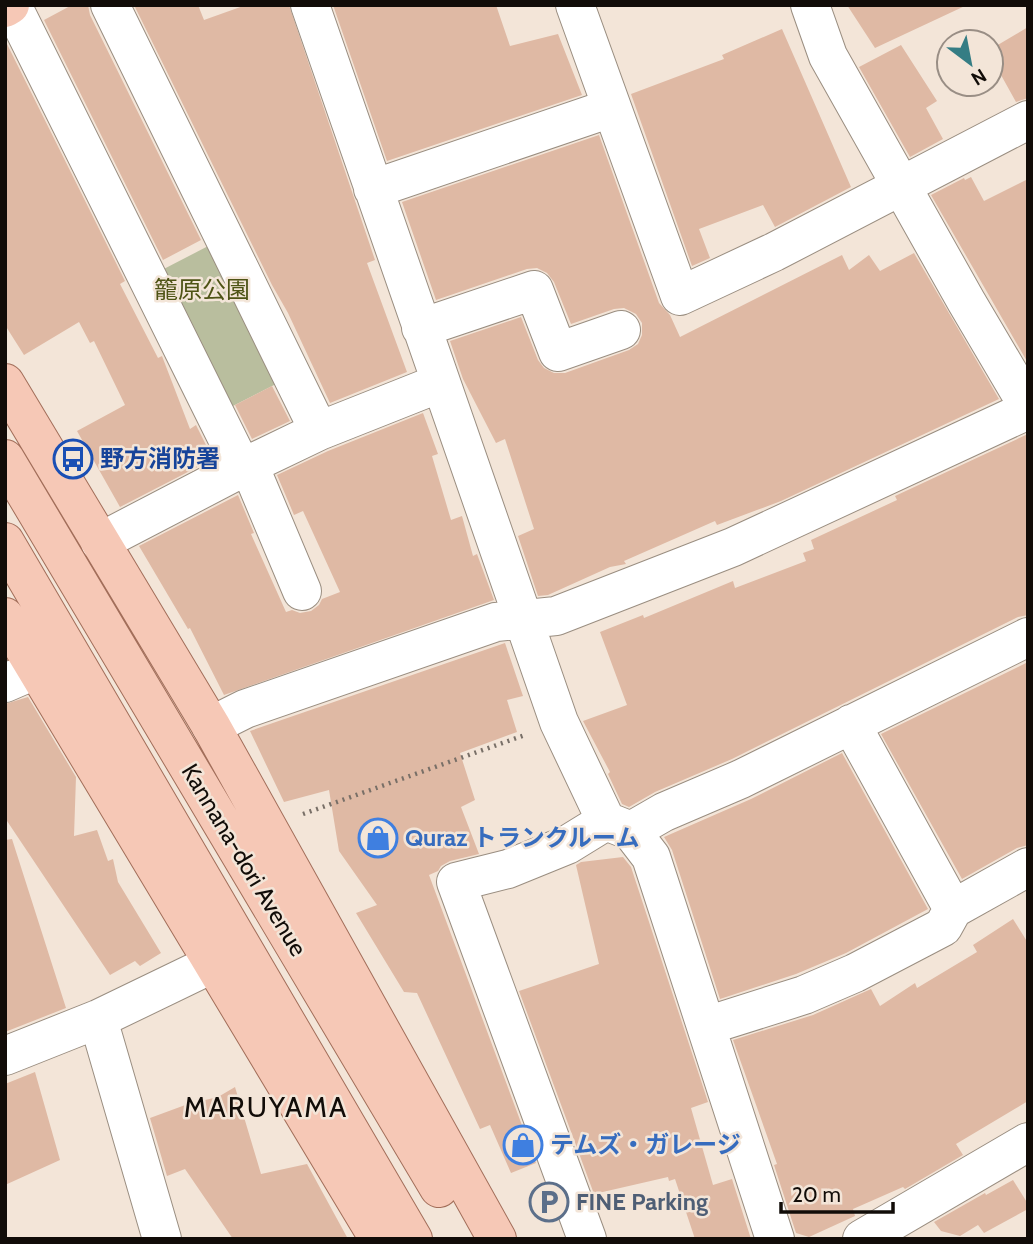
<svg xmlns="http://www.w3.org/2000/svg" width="1033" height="1244" viewBox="0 0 1033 1244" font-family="Cabin,'Noto Sans JP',sans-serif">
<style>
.green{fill:#b9be9e}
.building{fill:#dfb9a4}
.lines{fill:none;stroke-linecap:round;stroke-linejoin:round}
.minor-casing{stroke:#9a8e81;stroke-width:40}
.major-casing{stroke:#a26e5a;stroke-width:40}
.path{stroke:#786f67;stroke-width:4.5;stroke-dasharray:2 5;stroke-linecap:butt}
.minor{stroke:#fff;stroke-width:38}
.major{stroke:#f6c8b6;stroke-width:38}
.labels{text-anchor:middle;stroke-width:5;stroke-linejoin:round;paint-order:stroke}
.park-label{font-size:24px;fill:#4e5315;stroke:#f3e5d8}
.transit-label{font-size:24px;font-weight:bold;fill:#164399;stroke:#f3e5d8;text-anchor:start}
.shop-label{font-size:24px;font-weight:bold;fill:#366cbe;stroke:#f3e5d8;text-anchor:start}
.street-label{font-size:24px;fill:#110c08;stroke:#f3e5d8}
.service-label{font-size:24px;font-weight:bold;fill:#4e5e75;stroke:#f3e5d8;text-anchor:start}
.quarter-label{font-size:28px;letter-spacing:2px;fill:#110c08;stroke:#f3e5d8}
</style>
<rect width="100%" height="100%" fill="#f3e5d8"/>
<!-- green -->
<path class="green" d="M216,242L276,384L227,409L158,272Z"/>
<!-- building -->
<path class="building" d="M72,5H88L90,15L201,240L163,260L44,20Z
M134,5H198L204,20L246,5H289L375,260L367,263L407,372L330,403L288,313L272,285Z
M333,5H496L510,46L558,34L582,95L387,161Z
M847,5H967L875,48Z
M1028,27V98L1016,102L991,57V49Z
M782,29L851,187L775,227L763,205L699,229L710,258L692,266L631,94L724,59L722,55Z
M7,44L125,281L120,284L158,358L162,356L190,429L196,425L213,459L120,507L77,431L125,405L94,341L90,343L79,322L24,355L5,325V45Z
M901,45L937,101L926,108L943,139L910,157L859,67Z
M599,135L659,303L670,315L680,337L842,255L849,270L869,255L880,271L914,253L999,399L781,501L717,525L715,521L624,561L626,564L610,567L548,595L538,596L518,536L534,529L505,439L496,443L463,379L450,341L521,317L538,360L544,368L554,373H565L629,350L638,344L642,335V323L636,314L624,308L614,309L571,324L554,282L547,273L537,268L527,269L436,300L402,202Z
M971,177L984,201L1028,179V363L931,195L964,178L965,180Z
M272,386L290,421L252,439L235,405Z
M423,413L438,454L432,456L451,520L462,516L473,556L477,554L494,600L224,695L190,628L188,629L139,546L238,495L254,533L251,534L286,612L292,610L300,613L311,611L319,605L322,599L340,592L303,511L294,515L277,475L328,451Z
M1028,434V615L1018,617L732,759L655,792L629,807L622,804L608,774L610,772L583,721L627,705L600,632L643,615L644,618L733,581L735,588L806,561L803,553L814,549L811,540L897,500L895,496Z
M505,643L523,696L507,700L517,732L460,753L475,800L461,807L479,854L450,861L441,866L438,871L429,875L536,1163L511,1173L490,1125L480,1129L417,993L404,992L356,913L377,905L339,851L329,790L284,802L250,731Z
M1028,662V845L1017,848L962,879L881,734Z
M28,697L76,777L74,836L97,830L108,861L113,859L118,882L161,953L140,966L135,961L110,975L5,818V704Z
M842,753L928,909L846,953L796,974L720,999L672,850L664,837L751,799Z
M12,839L66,1008L5,1032V840Z
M623,857L631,867L708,1102L691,1108L713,1185L732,1179L751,1239H695L675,1179L669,1181L668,1177L594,1194L519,991L599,964L576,865L581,862Z
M1013,919L1028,943V1101L956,1144L963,1155L905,1189L903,1187L853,1209L855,1216L809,1237L796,1233L774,1165L777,1164L733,1040L813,1015L871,989L880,1006L915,983L917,988L977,952L973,945Z
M35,1072L60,1160L5,1185V1084Z
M235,1087L261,1174L307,1164L348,1239H233L185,1169L167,1176L150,1118L188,1104L218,1097Z
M1013,1180L1028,1204V1209L984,1233L978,1225L960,1236L941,1231L934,1222L985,1193L986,1195Z"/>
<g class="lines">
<defs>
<path id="minor" d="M12,5L242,468
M110,5L319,431
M310,5L559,722L606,821L631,831L651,857L775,1239
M575,5L680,296L774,252L1028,120
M810,5L828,56L966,301L1028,406
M373,189L611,108
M421,328L534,290L558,352L621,330
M249,465L302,591
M100,542L242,468L319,431L440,383
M5,683L35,670
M851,724L953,909
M211,726L245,709L496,622L556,616L733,547L1028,410
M631,831L664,812L741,779L1028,637
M98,1019L162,1239
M706,1026L804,995L855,973L943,927L953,909L1028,867
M5,1056L98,1019L214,963
M587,1239L456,882L508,869L567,845L606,821
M862,1239L1028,1142"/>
<path id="major" d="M5,8L10,5
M5,383L211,726L497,1239
M5,459L439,1188
M5,542L413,1239
M5,617L379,1239"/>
</defs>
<!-- minor casing -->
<use href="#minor" class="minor-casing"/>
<!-- major casing -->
<use href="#major" class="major-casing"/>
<!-- path -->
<path class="path" d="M303,814L525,735"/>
<!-- minor -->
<use href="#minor" class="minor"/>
<!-- major -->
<use href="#major" class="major"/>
</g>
<!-- icons -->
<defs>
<symbol id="bus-ring" viewBox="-11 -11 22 22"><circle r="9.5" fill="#f3e5d8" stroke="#1a4fb4" stroke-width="1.5"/><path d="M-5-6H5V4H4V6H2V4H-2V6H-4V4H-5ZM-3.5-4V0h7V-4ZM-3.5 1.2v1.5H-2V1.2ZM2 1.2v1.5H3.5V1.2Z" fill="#1a4fb4"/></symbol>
<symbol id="shop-ring" viewBox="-11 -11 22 22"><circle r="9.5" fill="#f3e5d8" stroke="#3f7fe0" stroke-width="1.5"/><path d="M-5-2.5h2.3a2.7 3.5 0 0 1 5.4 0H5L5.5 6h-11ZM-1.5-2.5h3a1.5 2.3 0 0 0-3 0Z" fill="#3f7fe0"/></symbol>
<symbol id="parking-ring" viewBox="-11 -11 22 22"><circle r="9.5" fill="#f3e5d8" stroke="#5c6f8a" stroke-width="1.5"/><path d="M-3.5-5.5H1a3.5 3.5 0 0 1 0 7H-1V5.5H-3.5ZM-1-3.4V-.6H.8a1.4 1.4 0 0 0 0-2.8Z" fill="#5c6f8a"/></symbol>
</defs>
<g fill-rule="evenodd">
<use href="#bus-ring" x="51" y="437" width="44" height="44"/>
<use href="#shop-ring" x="356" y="816" width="44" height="44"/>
<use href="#shop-ring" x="501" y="1123" width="44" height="44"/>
<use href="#parking-ring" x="527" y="1180" width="44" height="44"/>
</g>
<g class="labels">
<!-- park labels -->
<g class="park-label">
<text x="202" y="298">籠原公園</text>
</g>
<!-- transit labels -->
<g class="transit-label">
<text x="100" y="467">野方消防署</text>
</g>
<!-- shop labels -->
<g class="shop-label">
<text x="405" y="846">Quraz トランクルーム</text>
<text x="550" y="1153">テムズ・ガレージ</text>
</g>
<!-- street labels -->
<g class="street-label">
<text transform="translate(244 860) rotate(59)" y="8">Kannana-dori Avenue</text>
</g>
<!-- service labels -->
<g class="service-label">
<text x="576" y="1210">FINE Parking</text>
</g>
<!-- quarter labels -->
<g class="quarter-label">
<text x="266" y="1117">MARUYAMA</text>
</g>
</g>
<!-- border -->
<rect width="1033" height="1244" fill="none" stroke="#110c08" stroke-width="14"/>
<!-- north arrow -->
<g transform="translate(970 63) rotate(148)"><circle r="33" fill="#f3e5d8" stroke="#998e85" stroke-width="2"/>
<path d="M0-5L12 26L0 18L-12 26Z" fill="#357d84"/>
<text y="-10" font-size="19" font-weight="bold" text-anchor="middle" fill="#110c08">N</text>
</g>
<!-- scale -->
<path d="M781 1202v10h112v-10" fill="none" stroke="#110c08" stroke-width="3.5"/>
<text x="792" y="1202" font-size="21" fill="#110c08" stroke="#f3e5d8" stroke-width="5" paint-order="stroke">20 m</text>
</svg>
